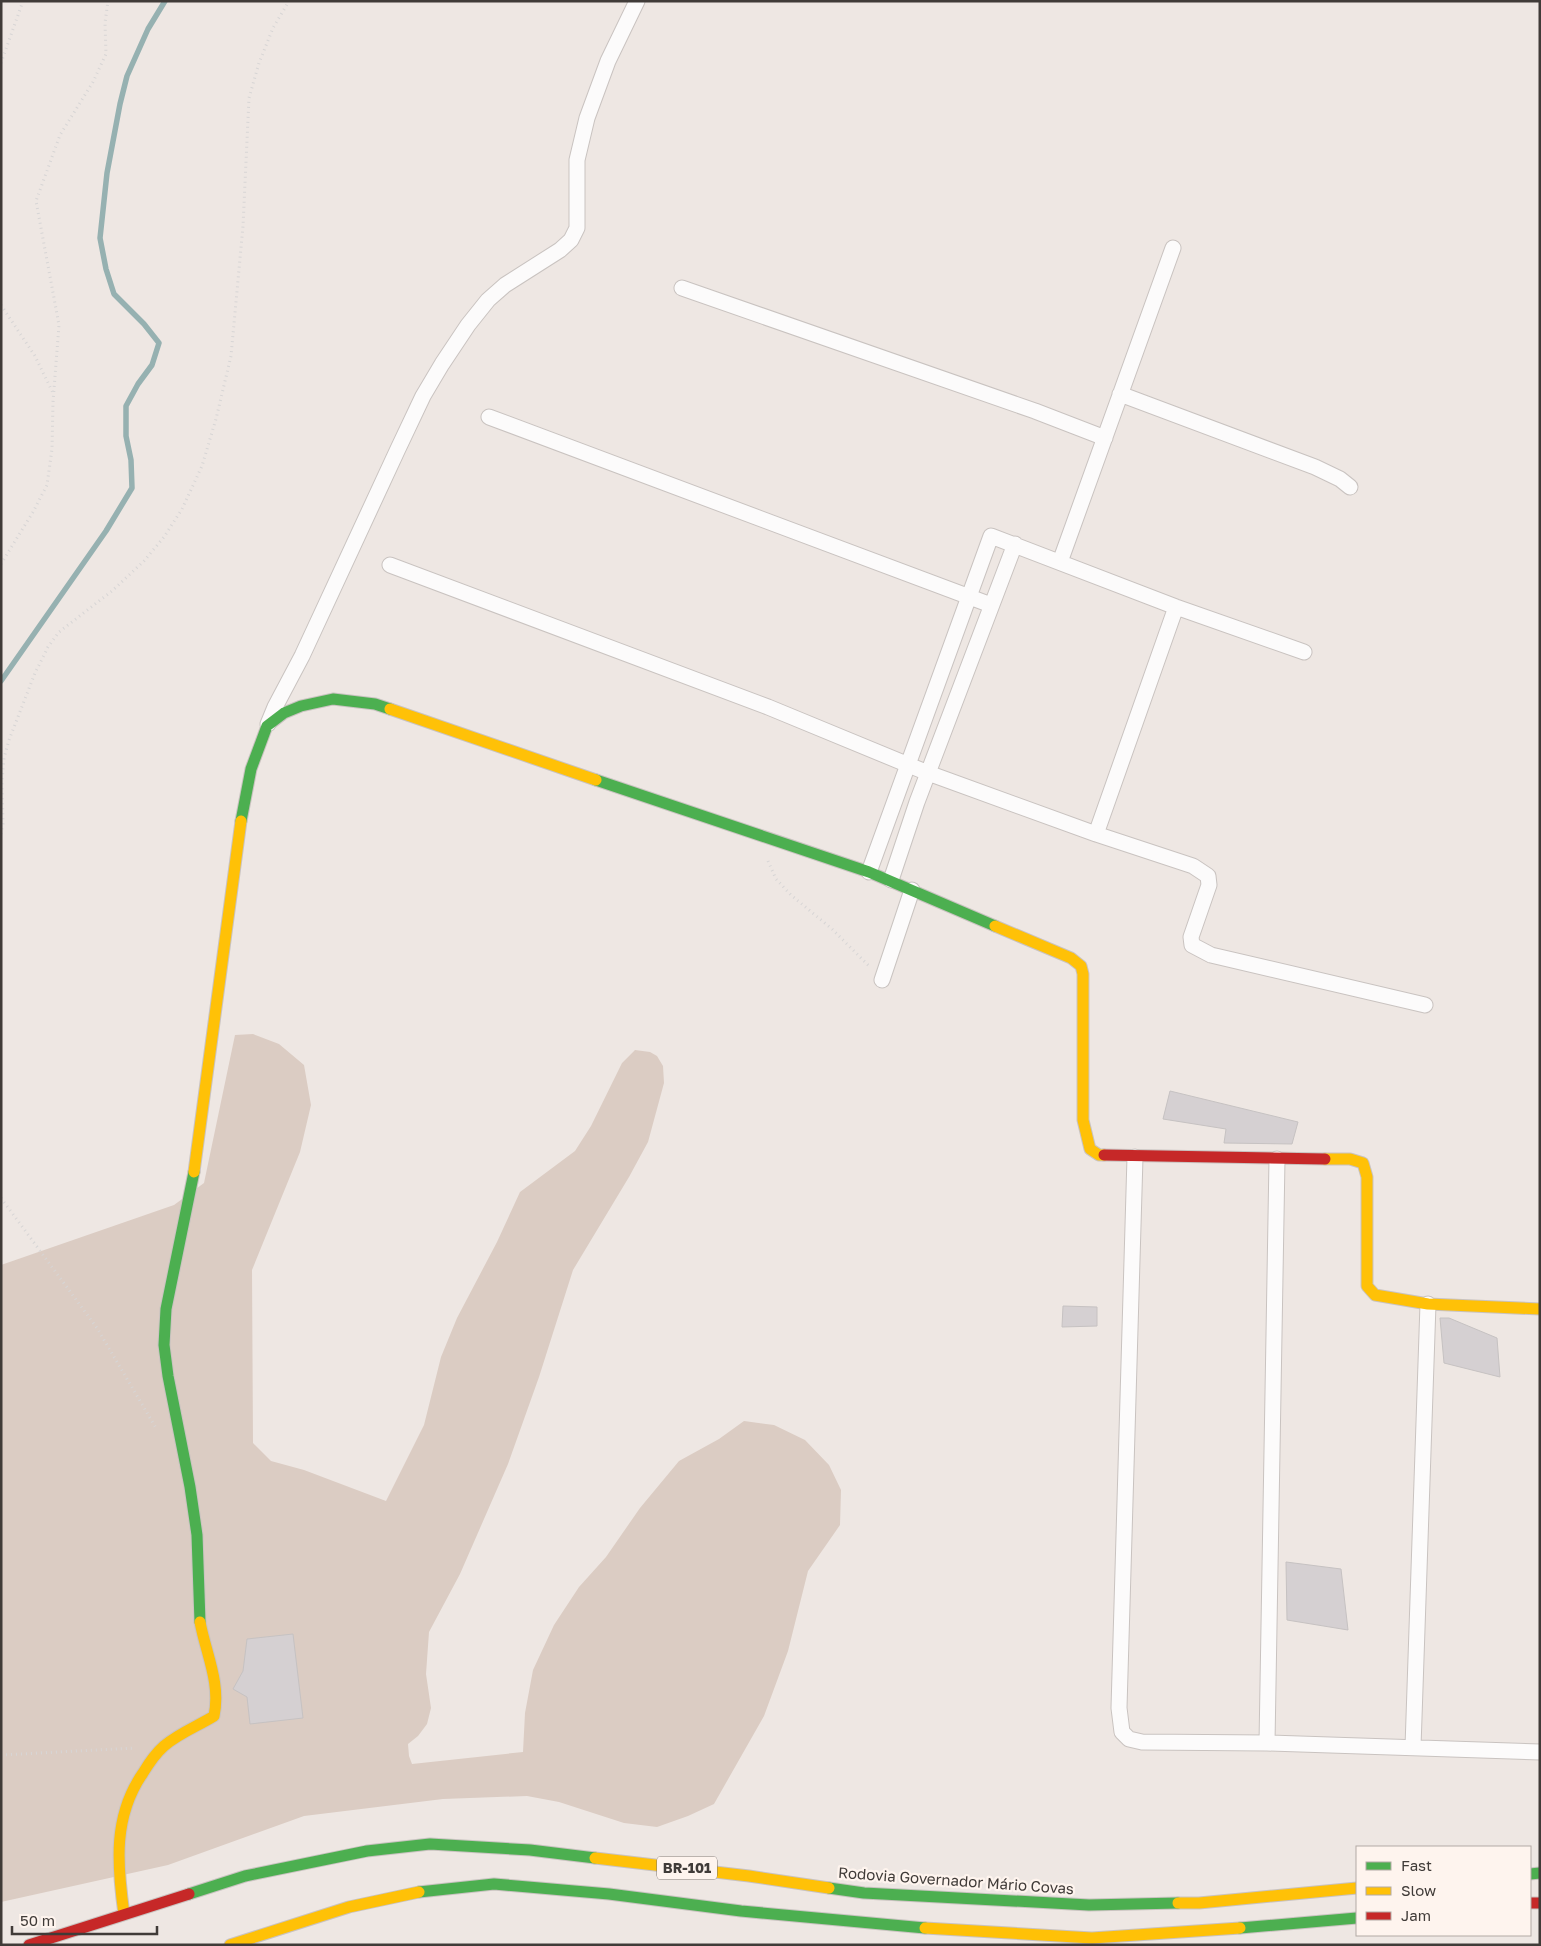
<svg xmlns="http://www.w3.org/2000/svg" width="1541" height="1946" viewBox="0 0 1541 1946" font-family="'Golos Text',sans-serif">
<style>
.green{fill:#dbccc3}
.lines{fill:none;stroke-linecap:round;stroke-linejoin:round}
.stream{stroke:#96b1b1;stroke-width:5.5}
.building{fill:#d5d0d2;stroke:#c6c2c2}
.street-casing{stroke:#c9c3c0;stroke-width:17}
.fast-casing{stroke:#c9c3c0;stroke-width:13}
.slow-casing{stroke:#c9c3c0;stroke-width:13}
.jam-casing{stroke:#c9c3c0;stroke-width:13}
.path{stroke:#d7d5d5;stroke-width:3;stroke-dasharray:1 4;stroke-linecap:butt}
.street{stroke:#fcfbfb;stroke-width:15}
.fast{stroke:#4caf50;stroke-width:11}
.slow{stroke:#ffc107;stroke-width:11}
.jam{stroke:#c62828;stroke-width:11}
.labels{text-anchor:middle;stroke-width:4.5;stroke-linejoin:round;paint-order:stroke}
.shield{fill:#fef4ee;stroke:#79726f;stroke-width:1}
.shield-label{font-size:14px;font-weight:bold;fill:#403b38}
.street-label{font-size:15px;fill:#403b38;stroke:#fef4ee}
</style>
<rect width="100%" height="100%" fill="#eee7e3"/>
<!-- green -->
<path class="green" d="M253,1034L279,1044L304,1065L311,1105L300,1152L252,1270L253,1443L271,1461L304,1470L386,1501L424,1425L441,1357L457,1318L497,1242L520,1192L575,1151L591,1126L622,1063L635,1050L650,1052L657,1056L663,1066L664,1083L648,1142L629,1177L573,1270L539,1377L508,1464L460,1574L429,1632L426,1674L431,1708L427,1724L418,1736L408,1744L409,1756L412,1764L523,1752L525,1713L533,1670L554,1625L579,1587L606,1557L640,1508L679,1461L719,1439L744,1421L774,1425L805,1440L829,1465L841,1490L840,1525L808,1571L788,1651L764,1716L714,1804L688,1816L657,1827L624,1823L559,1802L527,1796L443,1799L304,1816L168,1865L1,1902V1265L174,1205L204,1183L235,1035Z"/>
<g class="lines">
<!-- stream -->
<path class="stream" d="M1,681L106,531L132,488L131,460L126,436V406L138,384L152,365L159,343L144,324L114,294L106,269L100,238L107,173L120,104L127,76L148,29L165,1"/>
</g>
<!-- building -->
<path class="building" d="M1170,1091L1298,1122L1292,1144L1224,1143L1226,1129L1163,1119Z
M1063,1306L1097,1307V1326L1062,1327Z
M1440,1318H1449L1497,1338L1500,1377L1444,1363Z
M1286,1562L1341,1569L1348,1630L1287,1620Z
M293,1634L303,1718L250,1724L247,1697L233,1689L243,1671L247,1639Z"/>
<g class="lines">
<defs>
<path id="street" d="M682,288L1035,411L1105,438
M1120,394L1315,467L1340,479L1350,487
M489,417L991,605
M1060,562L1173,248
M390,565L768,707L928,773L1096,834L1193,866L1208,876L1209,885L1191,937L1192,945L1211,955L1425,1005
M268,724L275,707L302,656L397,451L423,396L442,364L468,325L488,300L505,285L560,250L571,240L577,228V160L587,118L608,61L637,1
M1096,834L1176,607
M869,872L991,536L1176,607L1304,652
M891,880L917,802L1015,544
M882,980L912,890
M1135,1157L1119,1708L1122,1732L1129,1739L1142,1742L1267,1743L1540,1752
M1267,1743L1277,1159
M1413,1747L1428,1304"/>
<path id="fast" d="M596,780L869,872L995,926
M241,821L251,769L267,726L284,713L301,706L333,699L375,704L390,709
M194,1172L166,1309L164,1345L168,1376L190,1487L197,1535L200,1622
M1530,1874L1540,1873
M829,1888L864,1893L1089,1905L1178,1903
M419,1892L494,1884L609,1894L741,1911L925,1928
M189,1894L245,1876L367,1851L430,1844L530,1850L595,1858
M1240,1928L1357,1918"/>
<path id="slow" d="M390,709L596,780
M995,926L1071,958L1081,966L1083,974V1120L1090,1149L1099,1155H1104
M1325,1159H1350L1363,1163L1367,1177V1286L1375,1295L1428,1304L1540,1309
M194,1172L241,821
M595,1858L749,1876L829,1888
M1178,1903H1199L1357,1888
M124,1914C117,1864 113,1816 143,1773C149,1763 156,1753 164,1746C179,1733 198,1726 214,1716C221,1683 206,1654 200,1622
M925,1928L1092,1938L1240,1928
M230,1945L349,1907L419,1892"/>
<path id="jam" d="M1104,1155L1325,1159
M1530,1903H1540
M29,1945L189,1894"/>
</defs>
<!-- street casing -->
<use href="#street" class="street-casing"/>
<!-- fast casing -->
<use href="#fast" class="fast-casing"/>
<!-- slow casing -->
<use href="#slow" class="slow-casing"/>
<!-- jam casing -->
<use href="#jam" class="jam-casing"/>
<!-- path -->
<path class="path" d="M1,63L23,1
M1,305L35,356L53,393
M1,564L33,512L47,485L52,449L53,402L59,325L36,201L60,135L93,82L106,54L105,23L108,1
M1,834L3,824L2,781L4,758L9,740L35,673L48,647L59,632L112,591L144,561L164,537L182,509L202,466L216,419L231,356L243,226L249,98L259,63L273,28L289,1
M768,861L776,879L791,895L832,929L870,967
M1,1198L97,1328L156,1428
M1,1755L135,1748"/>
<!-- street -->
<use href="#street" class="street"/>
<!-- fast -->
<use href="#fast" class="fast"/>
<!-- slow -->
<use href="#slow" class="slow"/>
<!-- jam -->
<use href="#jam" class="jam"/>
</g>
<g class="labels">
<!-- shield labels -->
<rect class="shield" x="657" y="1856.5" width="60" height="23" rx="4"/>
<g class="shield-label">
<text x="687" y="1873">BR-101</text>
</g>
<!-- street labels -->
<g class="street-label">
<text transform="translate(956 1881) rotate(4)" y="5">Rodovia Governador Mário Covas</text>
</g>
</g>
<!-- border -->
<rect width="1541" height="1946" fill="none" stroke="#403b38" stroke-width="5"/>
<!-- legend -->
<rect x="1356" y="1846" width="175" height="90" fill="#fef4ee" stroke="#b2aaa5"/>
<rect x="1366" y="1862" width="25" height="8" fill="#4caf50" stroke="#b2aaa5"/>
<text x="1401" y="1871" font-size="15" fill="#403b38">Fast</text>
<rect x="1366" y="1887" width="25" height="8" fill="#ffc107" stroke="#b2aaa5"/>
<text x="1401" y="1896" font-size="15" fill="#403b38">Slow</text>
<rect x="1366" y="1912" width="25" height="8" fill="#c62828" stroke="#b2aaa5"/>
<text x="1401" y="1921" font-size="15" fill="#403b38">Jam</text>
<!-- scale -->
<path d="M12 1926v8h145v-8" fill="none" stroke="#403b38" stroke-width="2.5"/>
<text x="20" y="1926" font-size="15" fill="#403b38" stroke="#fef4ee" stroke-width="4" paint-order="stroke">50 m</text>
</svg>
